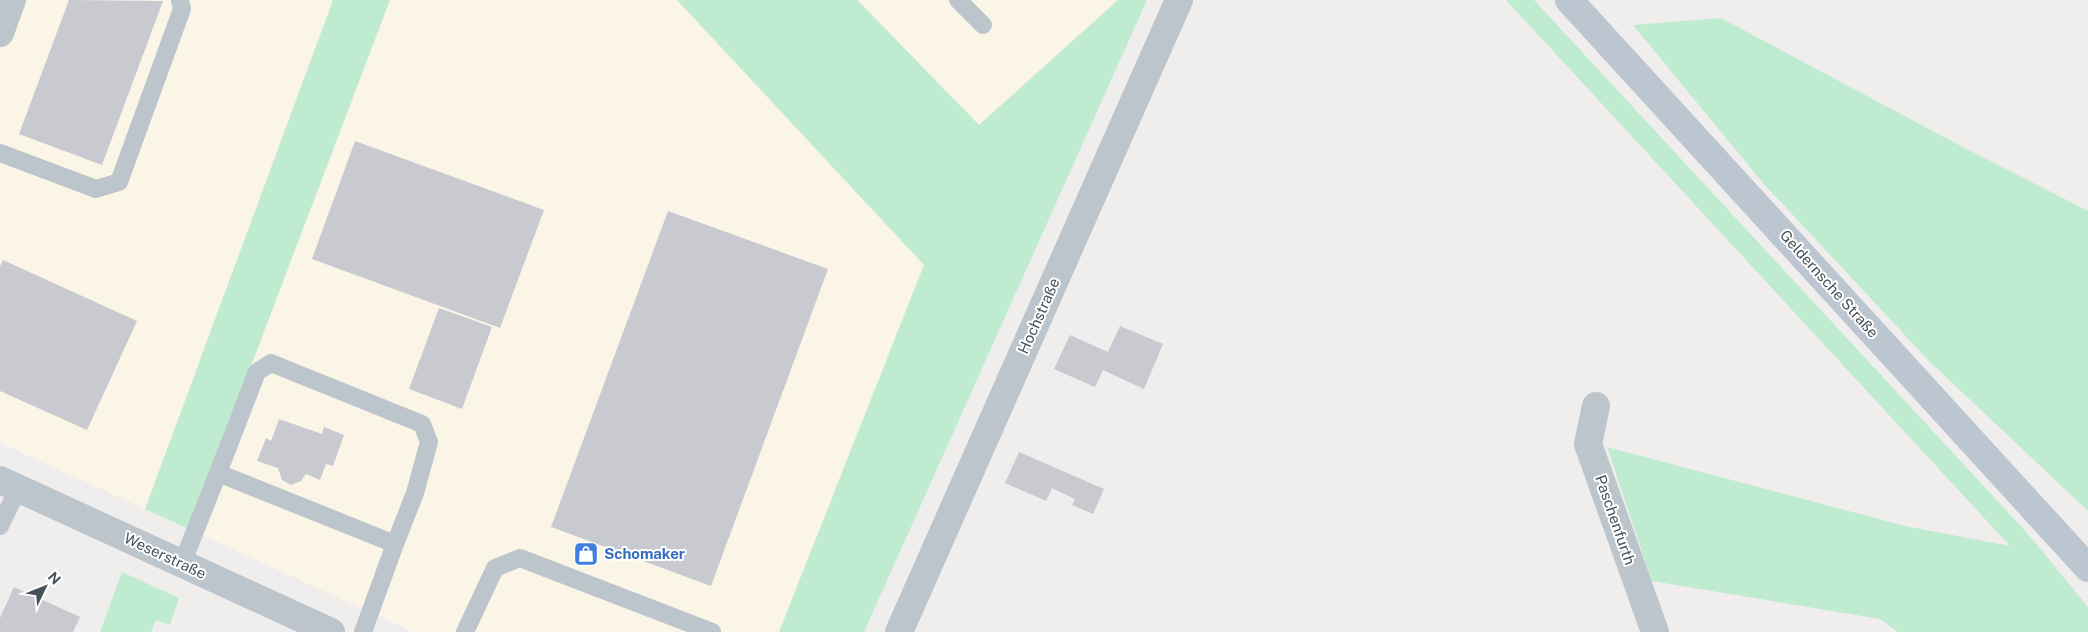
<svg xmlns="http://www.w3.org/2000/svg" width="2088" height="632" viewBox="0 0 2088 632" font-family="'Public Sans',sans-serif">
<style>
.commercial{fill:#faf5e7}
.green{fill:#bfebd0}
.building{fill:#c8cad0}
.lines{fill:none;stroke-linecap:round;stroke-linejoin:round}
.lane{stroke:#bdc5cc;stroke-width:18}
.street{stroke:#bdc5cc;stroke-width:28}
.secondary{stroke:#bcc6d0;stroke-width:28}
.labels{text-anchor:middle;stroke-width:4;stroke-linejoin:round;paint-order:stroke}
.street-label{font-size:15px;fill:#475159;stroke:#fff}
.shop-label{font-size:15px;font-weight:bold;fill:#366cbe;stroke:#fff;text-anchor:start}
</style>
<rect width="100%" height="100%" fill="#f0eded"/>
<!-- commercial -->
<path class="commercial" d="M0,0H333L145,509L0,443Z
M390,0H677L924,265L779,632H413L189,529Z
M858,0H1118L979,125Z"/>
<!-- green -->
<path class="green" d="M333,0H390L189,529L145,509Z
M677,0H857L979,125L1118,0H1147L864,632H779L924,265Z
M1506,0H1534L2028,534L2088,607V632H1898L1880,619L1652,581L1607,447L1905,526L2010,546Z
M1721,18L1959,145L2088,211V511L1929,361L1763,183L1633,25Z
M122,572L179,598L170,625L156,620L151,632H100Z"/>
<!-- building -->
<path class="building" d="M69,0L163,1L102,165L19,134Z
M355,141L544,210L500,328L312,259Z
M668,211L828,269L711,586L551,527Z
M3,260L137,321L87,430L0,391V266Z
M439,308L492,327L462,409L409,389Z
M1120,326L1163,344L1144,389L1103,370L1095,387L1054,369L1070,335L1108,352Z
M279,419L322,434L324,427L344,435L333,466L326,464L320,480L306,474L301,481L291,485L282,480L278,468L257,461L266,438L271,441Z
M1019,452L1104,489L1093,514L1072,505L1075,499L1052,488L1046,501L1005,483Z
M14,587L80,617L73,632H0V618Z"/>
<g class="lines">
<!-- lane -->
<path class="lane" d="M958,0L983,25
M0,153L96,189L119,182L182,9L180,0
M218,473L257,372L271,363L422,424L429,442L415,493L395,544
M0,526L18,489
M182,564L218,473L395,544L363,632
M465,632L495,568L520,558L712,632"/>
<!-- street -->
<path class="street" d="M0,33L12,0
M1596,406L1588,444L1655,632
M0,480L331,632
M899,632L1179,0"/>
<!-- secondary -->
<path class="secondary" d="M1569,0L2088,568"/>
</g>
<!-- icons -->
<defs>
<symbol id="shop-square" viewBox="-11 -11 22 22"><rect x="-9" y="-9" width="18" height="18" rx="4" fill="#3f7fe0" stroke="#fff"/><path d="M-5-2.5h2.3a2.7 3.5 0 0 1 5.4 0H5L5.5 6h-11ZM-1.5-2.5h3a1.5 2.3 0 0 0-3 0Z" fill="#fff"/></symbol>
</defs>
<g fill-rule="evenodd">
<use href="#shop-square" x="572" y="540" width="28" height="28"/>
</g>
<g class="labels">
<!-- street labels -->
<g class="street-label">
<text transform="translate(1829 284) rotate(48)" y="5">Geldernsche Straße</text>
<text transform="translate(1039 316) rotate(-66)" y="5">Hochstraße</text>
<text transform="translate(1615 520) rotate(71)" y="5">Paschenfurth</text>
<text transform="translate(165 556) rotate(25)" y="5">Weserstraße</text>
</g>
<!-- shop labels -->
<g class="shop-label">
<text x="604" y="559">Schomaker</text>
</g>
</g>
<!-- north arrow -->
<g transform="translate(45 587) rotate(47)" stroke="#ffffff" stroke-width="4" paint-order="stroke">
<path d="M0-4L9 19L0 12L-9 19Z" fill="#475159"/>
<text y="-8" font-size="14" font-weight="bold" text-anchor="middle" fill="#475159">N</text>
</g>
</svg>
